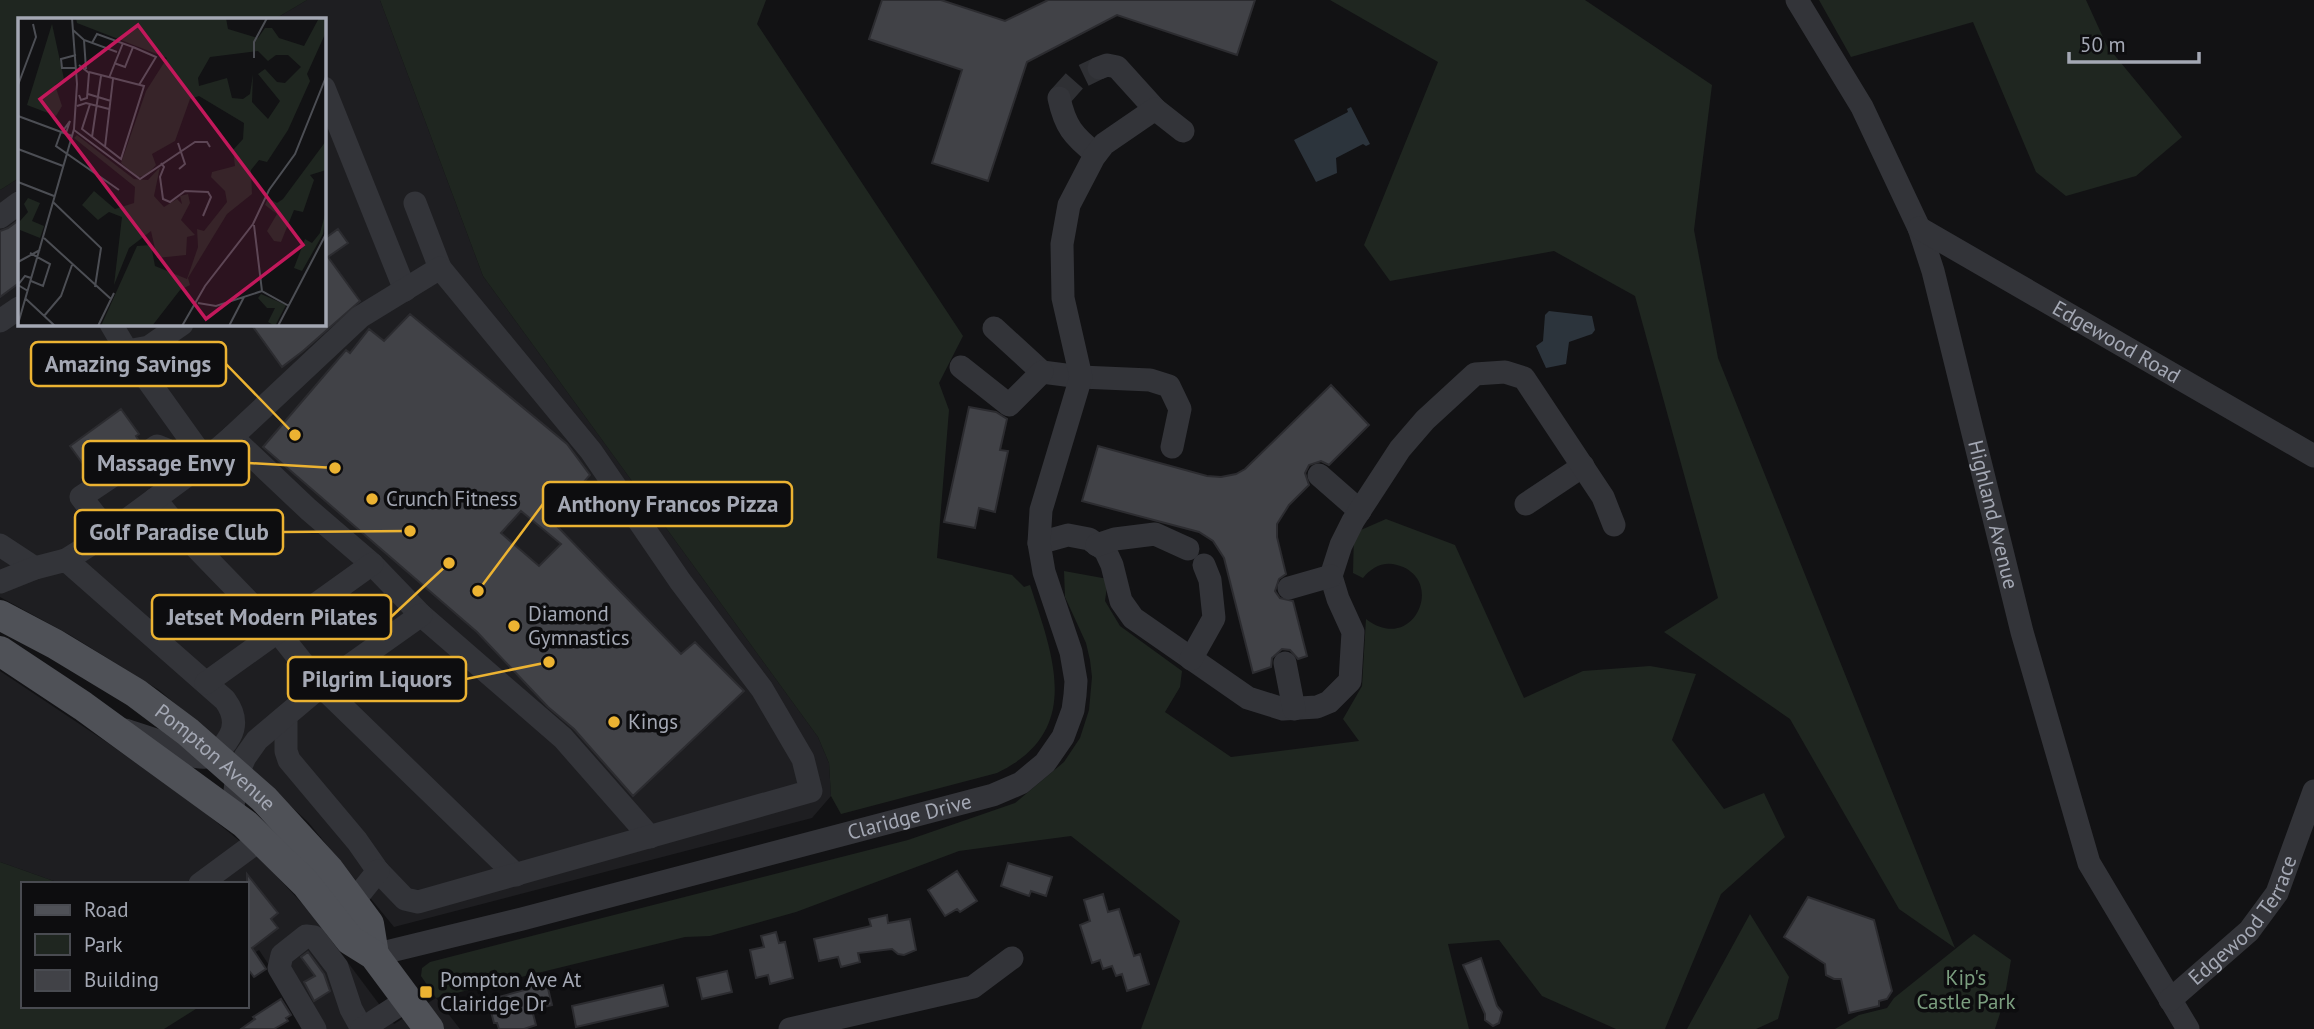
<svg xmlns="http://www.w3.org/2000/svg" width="2314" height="1029" viewBox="0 0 2314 1029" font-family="'PT Sans',sans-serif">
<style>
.built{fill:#1e1e21}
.green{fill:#1f2620}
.water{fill:#2c343c}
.building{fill:#414247;stroke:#2c2c30;stroke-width:2;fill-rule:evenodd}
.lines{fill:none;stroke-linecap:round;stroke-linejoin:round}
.minor-tunnel{stroke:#2f3034;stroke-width:23;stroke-dasharray:23 11;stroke-linecap:butt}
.minor{stroke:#333439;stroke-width:23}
.major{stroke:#4f5157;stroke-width:30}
.poi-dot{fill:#ecb332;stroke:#0d0d0f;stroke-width:2.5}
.labels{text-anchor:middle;stroke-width:7;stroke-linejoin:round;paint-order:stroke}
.street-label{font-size:21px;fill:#a4a8b4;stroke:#0d0d0f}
.poi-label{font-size:21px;fill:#a4a8b4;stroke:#0d0d0f;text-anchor:start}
.park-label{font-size:21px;fill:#7b9e7f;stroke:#0d0d0f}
.inset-road{fill:none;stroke:#4c4e54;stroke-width:2}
.view{fill:#c2185b;fill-opacity:0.15;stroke:#c2185b;stroke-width:3.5}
.inset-edge{fill:none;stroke:#a4a8b4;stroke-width:3.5}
.leader{fill:none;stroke:#ecb332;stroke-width:2.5}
.callout-dot{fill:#ecb332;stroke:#0d0d0f;stroke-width:2.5}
.callout{fill:#0d0d0f;stroke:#ecb332;stroke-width:2.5}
.callout-label{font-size:23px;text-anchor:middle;font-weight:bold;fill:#a4a8b4}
</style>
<rect width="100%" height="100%" fill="#121214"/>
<!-- built -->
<path class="built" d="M307,0H380L483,276L818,737L829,763L831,796L812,818L394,927L308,822L231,751L159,690L70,635L0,597V190L19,178V324H324V19H275Z
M0,671L108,743L204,812L258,856L310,912L394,1024L436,998L460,1029H311L259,950L247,957V884H62L0,862Z"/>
<!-- green -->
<path class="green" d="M0,0H307L275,19H19V178L0,190Z
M380,0H766L757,24L963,336L939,383L949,410L937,558L1012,575L1024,587L1030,585C1053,656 1084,731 997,773L841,814L831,796L829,763L818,737L483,276Z
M1330,0H1585L1712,85L1694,230L1718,358L1955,948L1899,909L1790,719L1664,632L1718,598L1635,296L1554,251L1390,281L1364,245L1438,62Z
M1819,0H2086L2107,46L2182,137L2136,176L2066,196L2036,172L1973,22L1851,57Z
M1386,519L1455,545L1524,698L1583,671L1650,666L1696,674L1672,740L1724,809L1764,793L1785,837L1721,894L1665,1029H1616L1542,996L1499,940L1448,944L1469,1029H1141L1180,921L1071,836L959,851L796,912L710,936L685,937L436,998L421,976L422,968L430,962L908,840L1015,803L1064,762L1080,738L1089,710L1092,677L1090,660L1086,643L1065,597L1064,571L1108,579L1105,601L1120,626L1182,671L1180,687L1165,712L1231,757L1359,741L1343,719L1362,686L1366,619C1414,656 1447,578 1397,565C1383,561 1371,568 1363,578L1353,573L1354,533Z
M0,862L62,884H23V1006L199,1007L164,1029H0Z
M1750,914L1789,977L1778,1019L1756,1029H1687Z
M1974,934L2011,960L2004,1001L1995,1029H1835L1859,1015L1887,1008L1894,998Z"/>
<!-- water -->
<path class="water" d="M1351,107L1370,144L1366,146L1363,144L1336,158L1337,173L1316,182L1294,140L1348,112L1347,109Z
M1549,311L1592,316L1595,330L1592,334L1569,342L1566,364L1546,368L1536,346L1543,341L1545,315Z"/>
<!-- building -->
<path class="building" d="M882,0H941L1005,21L1048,0H1255L1237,55L1117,15L1027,62L988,181L932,163L962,70L869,39Z
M19,220V283L0,297V231L8,228Z
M338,229L348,243L328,257L360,301L303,351L282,367L251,324H324V239Z
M410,314L567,444L590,475L551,520L681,654L695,642L744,691L633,796L574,729L548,707L477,632L263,447L346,350L350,353L369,329L384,341ZM521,511L561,544L539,566L501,533Z
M1331,385L1369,425L1329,465L1321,461L1309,465L1305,473L1309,485L1289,505L1277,524V537L1286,574L1279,579L1275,591L1280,598L1293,601L1307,656L1298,659L1290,650L1282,649L1272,658L1271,667L1253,673L1224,558L1213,541L1199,532L1082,501L1098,446L1207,476L1221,477L1236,474L1245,469Z
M969,407L996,412L1007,419L1000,450L1008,451L995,512L979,508L975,528L944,522Z
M121,409L139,434L136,436L139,441L93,472L90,469L88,471L70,446Z
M1008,863L1052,877L1046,896L1031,891L1029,896L1001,886Z
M957,871L977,901L960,912L957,909L945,916L928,890Z
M247,874L278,913L271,919L278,928L252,948L266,969L254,977L247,968Z
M1103,894L1108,912L1119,909L1134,956L1140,954L1149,984L1127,991L1122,974L1116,976L1112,966L1103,969L1100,960L1092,963L1080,925L1090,921L1084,900Z
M1808,897L1874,920L1892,991L1887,999L1879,1001V1006L1849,1013L1841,979H1834L1826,975L1825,964L1784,937Z
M887,915L888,923L910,919L916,950L904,955L898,954L892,949L858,953L860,962L841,967L838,957L819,961L814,939L871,926L869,919Z
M776,932L779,943L785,942L793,978L770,984L768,975L756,978L750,950L764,947L761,936Z
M308,952L324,974L330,991L314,1001L304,982L315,976L301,957Z
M1481,958L1497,1006L1502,1012L1499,1023L1493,1026L1485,1020V1014L1463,965Z
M727,971L732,992L702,999L697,978Z
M545,976L552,1005L532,1010L536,1025L524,1029H499L497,1023H494L488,1000L528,989L526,981Z
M663,985L668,1006L576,1027L572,1006Z
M281,999L291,1015L286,1018L288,1021L274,1029H241L255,1019L253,1017Z"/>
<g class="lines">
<!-- minor-tunnel -->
<path class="minor-tunnel" d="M1059,98L1076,79L1099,68"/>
<!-- minor -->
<g class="minor">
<path id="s1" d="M1797,0L1862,107L1919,228L1933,271L2022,632L2089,863L2188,1029"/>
<path d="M1099,68L1107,65L1117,67L1155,109"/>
<path d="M324,88L405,290"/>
<path d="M1059,98C1065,126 1073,136 1096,154"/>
<path d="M415,203L440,268"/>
<path d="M0,217L19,203"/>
<path id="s2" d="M1919,228L2314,456"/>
<path d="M0,321L19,308"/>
<path d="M111,324L127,351L205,460"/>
<path d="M994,328L1042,372L1081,377L1150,380L1169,386L1180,409L1172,447"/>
<path d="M127,351L149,347L182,324"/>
<path d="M961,367L1009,405L1042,372"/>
<path d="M232,437L308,509L372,564L421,615L563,738L650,837"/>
<path d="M1319,475L1360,511"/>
<path d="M155,499L184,535L278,632L321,686L516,875"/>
<path d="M1526,504L1583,466"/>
<path d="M109,533L81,497L157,446L167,450L189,474"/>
<path d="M1039,543L1068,535L1089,539L1105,550L1112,565L1121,601L1133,618L1248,698L1283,709L1317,707L1329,702L1350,681L1353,632L1338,599L1331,576L1341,545L1353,521L1400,449L1425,420L1475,374L1505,372L1524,378L1603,497L1614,525"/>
<path d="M0,545L35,568"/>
<path d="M1097,545L1115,539L1155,534L1188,549"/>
<path d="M66,560L109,533L189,474L232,437L360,317L440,268L591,451L680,581L762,689L803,759L811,791L418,902L405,899L378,871L357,841L289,760L286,751V716"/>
<path d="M0,582L35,568L66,560L225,700C233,711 237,723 230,736C210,772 190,754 161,742C150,738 137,734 125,730"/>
<path d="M1289,588L1331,576"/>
<path d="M1191,659L1214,618L1210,580L1204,565"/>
<path d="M1285,663L1294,709"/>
<path d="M206,683L372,564"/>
<path d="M232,814L237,775L245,757L257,740L321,686L421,615"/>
<path d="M200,884L261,839"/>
<path d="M353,902L378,871"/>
<path id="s3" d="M374,955L522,919L993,795L1021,783L1045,763L1063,737L1073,710L1075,695L1076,681L1071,652L1044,572L1039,543L1041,510L1081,377L1063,298L1062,244L1069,205L1094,157L1104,144L1155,109L1183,131"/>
<path id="s4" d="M2170,1000L2249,931L2277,893L2314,791"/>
<path d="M315,1029L279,968L282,955L306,936L314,937L337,967L351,1009L362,1029"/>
<path d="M362,1029L407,1000"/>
<path d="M790,1029L973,987L1012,958"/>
</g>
<!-- major -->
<g class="major">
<path id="s5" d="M0,615L55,644L136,693L188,732L264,799L329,870L369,924L374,955"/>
<path d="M0,651L83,706L245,824L306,884L350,940L374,955L429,1029"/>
</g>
</g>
<!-- markers -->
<g class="poi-dot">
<circle cx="372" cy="499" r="7"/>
<circle cx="514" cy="626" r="7"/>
<circle cx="614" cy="722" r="7"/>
<rect x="419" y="985" width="14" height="14" rx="3.5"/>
</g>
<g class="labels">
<!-- street labels -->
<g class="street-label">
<text dy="7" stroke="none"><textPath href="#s2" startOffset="228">Edgewood Road</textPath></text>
<text dy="7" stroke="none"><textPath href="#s1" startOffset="555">Highland Avenue</textPath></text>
<text dy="7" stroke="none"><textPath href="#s5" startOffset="259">Pompton Avenue</textPath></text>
<text dy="7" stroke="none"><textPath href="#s3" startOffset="553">Claridge Drive</textPath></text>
<text dy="7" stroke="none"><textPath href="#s4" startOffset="110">Edgewood Terrace</textPath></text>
</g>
<!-- poi labels -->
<g class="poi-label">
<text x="386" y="506">Crunch Fitness</text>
<text x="528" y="621">Diamond<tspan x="528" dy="24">Gymnastics</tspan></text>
<text x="628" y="729">Kings</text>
<text x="440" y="987">Pompton Ave At<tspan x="440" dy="24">Clairidge Dr</tspan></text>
</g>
<!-- park labels -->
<g class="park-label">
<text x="1966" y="985">Kip's<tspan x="1966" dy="24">Castle Park</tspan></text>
</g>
</g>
<!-- overview -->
<g transform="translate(18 18)">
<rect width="308" height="308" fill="#121214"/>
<path d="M58,0H208L210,11L240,20L247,10H254L261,20L286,28L301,0H308V14L289,56L292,63L270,112L249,144L241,142L233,152L234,176L209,196L170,260L172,267L162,272L134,308H83L119,228L133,227L137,248L169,261L180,229L179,211L186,213L209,184L207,173L193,159L194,154L217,148L215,132L225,121L226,105L181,78L172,81L157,123L134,136L138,147L128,158L120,159L103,145L128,73L149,40L59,5ZM240,33L250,43L258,37H270L283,49L267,65L259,64L247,51L240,56L262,83L250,101L234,84L235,56L232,76L225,81L214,80L209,60L181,68L180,60L192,39ZM34,6L46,61L37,67L44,88L38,98L9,87ZM59,117L116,161L130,162L142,149L136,178L146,189L159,181L164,186L162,178L170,176L172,185L163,202L177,217L169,219L168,237L139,240L133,213L111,230L96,267L104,199L91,194L80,202L64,187L76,173L97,191L116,185L117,169L56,120ZM308,123V152L292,157L296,162L285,194L276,192L263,224L256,223L249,213L259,196L247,187L250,180L259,185L265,181ZM10,180L22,185L14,203L26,208L22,220L2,212V203L10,194L6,186ZM308,193L305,216L284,253L276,250L287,221L294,225L302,215ZM243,276L268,287L257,308L250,304L257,290H249L240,280Z" fill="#1f2620" fill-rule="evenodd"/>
<path class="inset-road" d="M55,12L66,22L99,34M66,22L68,51M74,25L79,16L115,29L107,49L96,45M115,29L138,39L121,67M236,40V24L249,0M61,47L71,55L69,80L63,82L61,77M57,50H44L43,41L58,37M71,54L126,68L103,141L64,111L72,86M91,60L105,25M0,67L18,19L15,6M70,76L93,83M59,88L68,85L91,91M0,98L54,118M56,112L122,161L177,124H189L192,129M43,114L38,128L101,172M44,114L52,103L48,115M74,119L83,58M160,125L167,146L161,151M87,129L95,61M0,131L45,148M143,145L146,149L142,159L145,181L152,184L167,173L190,174L193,179L185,198M0,164L36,178M35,184L83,230L77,269M236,207L244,273L271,288M26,220L93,281M12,235L32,246L25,268L13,263M0,244L22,232M10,273L0,267L7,258L13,260M8,281L37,308M180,285L198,288L244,273M26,298L43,278L54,247M0,306L56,111L59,66L54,0M80,308L96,275M164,308L187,268L235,206L251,172L277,136L308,59M211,308L226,279M260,308L308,216"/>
<path class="view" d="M120,7L285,227L188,301L22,81Z"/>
<rect width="308" height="308" class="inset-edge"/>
</g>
<!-- callouts -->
<path class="leader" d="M295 435L226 364M335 468L249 463M478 591L543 504M410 531L283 532M449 563L391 617M549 662L466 679"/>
<g class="callout-dot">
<circle cx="295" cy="435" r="7"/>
<circle cx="335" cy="468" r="7"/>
<circle cx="478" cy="591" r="7"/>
<circle cx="410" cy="531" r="7"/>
<circle cx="449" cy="563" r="7"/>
<circle cx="549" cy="662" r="7"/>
</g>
<g class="callout">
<rect x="31" y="342" width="195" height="44" rx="7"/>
<rect x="83" y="441" width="166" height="44" rx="7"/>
<rect x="543" y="482" width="249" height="44" rx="7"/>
<rect x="75" y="510" width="208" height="44" rx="7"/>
<rect x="152" y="595" width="239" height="44" rx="7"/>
<rect x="288" y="657" width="178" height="44" rx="7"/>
</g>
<g class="callout-label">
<text x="128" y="372">Amazing Savings</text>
<text x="166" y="471">Massage Envy</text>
<text x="668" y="512">Anthony Francos Pizza</text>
<text x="179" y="540">Golf Paradise Club</text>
<text x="272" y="625">Jetset Modern Pilates</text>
<text x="377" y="687">Pilgrim Liquors</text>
</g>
<!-- legend -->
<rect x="21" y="882" width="228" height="126" fill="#0d0d0f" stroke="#494b51" stroke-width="2"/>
<rect x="35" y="905" width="35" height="10" fill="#4f5157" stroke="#494b51" stroke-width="2"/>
<text x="84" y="917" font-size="21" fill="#a4a8b4">Road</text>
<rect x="35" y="934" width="35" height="21" fill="#1f2620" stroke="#494b51" stroke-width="2"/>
<text x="84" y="952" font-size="21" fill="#a4a8b4">Park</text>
<rect x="35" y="970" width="35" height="21" fill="#414247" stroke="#494b51" stroke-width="2"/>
<text x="84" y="987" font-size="21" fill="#a4a8b4">Building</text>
<!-- scale -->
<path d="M2069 52v10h130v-10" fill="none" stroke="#a4a8b4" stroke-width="3.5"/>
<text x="2080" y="52" font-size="21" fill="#a4a8b4" stroke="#0d0d0f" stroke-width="5" paint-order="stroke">50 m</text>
</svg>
